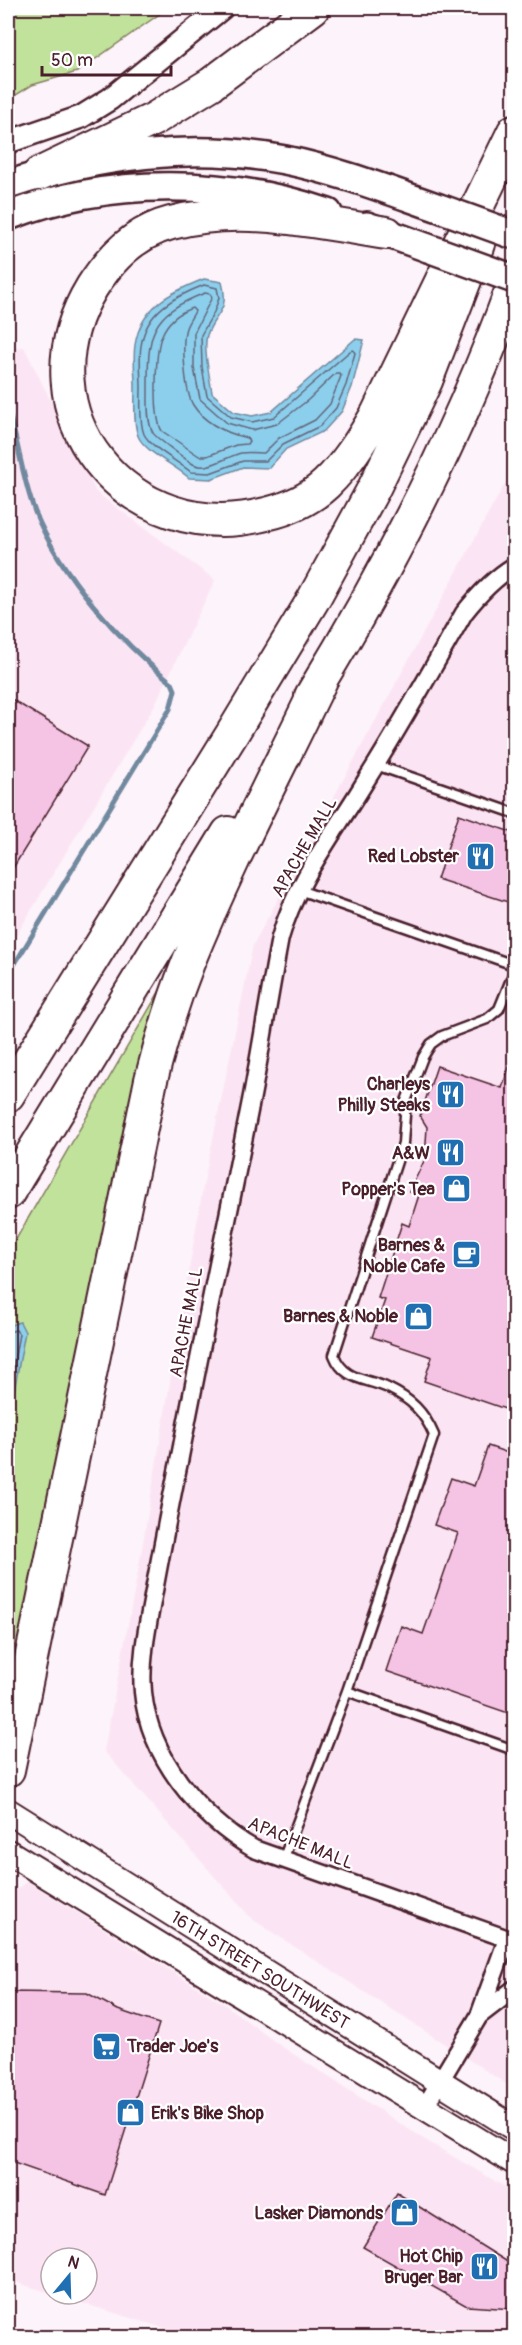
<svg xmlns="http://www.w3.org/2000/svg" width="522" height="2345" viewBox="0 0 522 2345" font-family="Pangolin,sans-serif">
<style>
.built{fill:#fbe5f4}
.green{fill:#c1e29b;stroke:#868063;stroke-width:1.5}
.water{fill:#8bcfed;stroke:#71899f;stroke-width:1.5}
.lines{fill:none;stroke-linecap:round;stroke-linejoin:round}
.shore{stroke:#646579;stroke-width:1.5}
.stream{stroke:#71899f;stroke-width:5}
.building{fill:#f5c4e5;stroke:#4a1f2b;stroke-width:1.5}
.service-casing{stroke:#4a1f2b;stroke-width:13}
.minor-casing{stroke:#4a1f2b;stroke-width:21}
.tertiary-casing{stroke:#4a1f2b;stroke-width:26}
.secondary-casing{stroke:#4a1f2b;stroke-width:28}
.primary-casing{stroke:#4a1f2b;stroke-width:32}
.motorway-casing{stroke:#4a1f2b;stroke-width:36}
.service{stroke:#fff;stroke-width:8}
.minor{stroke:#fff;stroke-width:16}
.tertiary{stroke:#fff;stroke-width:21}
.secondary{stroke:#fff;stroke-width:24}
.primary{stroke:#fff;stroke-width:27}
.motorway{stroke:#fff;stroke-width:32}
.primary-bridge-casing{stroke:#4a1f2b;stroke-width:32;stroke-linecap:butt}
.primary-bridge{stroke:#fff;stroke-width:27}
.labels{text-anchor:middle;stroke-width:4.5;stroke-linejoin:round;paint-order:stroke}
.street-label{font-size:18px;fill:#4a1f2b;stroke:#fff}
.poi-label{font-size:18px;font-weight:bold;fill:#4a1f2b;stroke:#fff;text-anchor:end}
</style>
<rect width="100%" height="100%" fill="#fdf3fa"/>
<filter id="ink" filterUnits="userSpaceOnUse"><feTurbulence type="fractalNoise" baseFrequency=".0167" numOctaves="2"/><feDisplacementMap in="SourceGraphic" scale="12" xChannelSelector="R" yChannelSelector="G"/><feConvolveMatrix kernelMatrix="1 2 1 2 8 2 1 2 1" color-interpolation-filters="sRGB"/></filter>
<g filter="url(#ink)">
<!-- built -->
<path class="built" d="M24,347L96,492L215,580L154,706L8,949V349Z
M514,467V2089L252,1919L104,1751L138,1572L203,1187L253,945Z
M27,1881L224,2004L278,2044L430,2143L514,2192V2337H193L53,2294H87V2258H51V2293L8,2280V1897Z"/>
<!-- green -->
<path class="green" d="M8,8H168L77,72L32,85L8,100Z
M163,985L169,989L8,1734V1253Z"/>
<!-- water -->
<path class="water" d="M204,279L222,282C230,313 215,312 207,335C203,349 210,378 212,393L234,412L252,416L271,412L355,339L364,340L352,387L342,411L324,431L286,449L269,468L243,467L211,479L189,478C175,465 147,453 139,438C133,427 135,400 135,387C135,374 133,358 135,345C141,306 171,292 204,279Z
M20,1322L25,1332L8,1424V1328L13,1324Z"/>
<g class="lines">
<!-- shore -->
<path class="shore" d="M204,285L217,288L219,298L214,312L201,335L202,367L207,396L231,417L252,422L274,417L350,351L353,350L355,353L346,385L336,408L320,426L283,444L266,461H243L210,473L191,472C179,462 150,447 144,434C139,422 141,402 141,388C141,375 139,359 141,346C146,311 174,297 204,285Z
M205,293L210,294L212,297L194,333V368L200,399L227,423L252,430L277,424L308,400L336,373H339L341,376L330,404L315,420L279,438L264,453C257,453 249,452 241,453C227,456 207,472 193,464C188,461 155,437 153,433C147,423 148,404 148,393C148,336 147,315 205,293Z
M192,308L195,311C192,318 186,324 185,332C182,347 185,392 193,405C205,424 226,433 247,438L249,441L247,444L236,445L207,456H199L162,431C153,417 155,350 162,335C168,321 178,313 192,308Z
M8,1332L16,1330L19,1334L8,1395"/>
<!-- stream -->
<path class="stream" d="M8,410C19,444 22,478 35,512C60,574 120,642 172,683L175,690L170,709L8,975"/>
</g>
<!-- building -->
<path class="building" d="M8,697L88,746L8,876Z
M459,814L514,833V904L437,879Z
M512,1058H514V1412L424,1381L432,1357L372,1337L385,1300L378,1298L402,1223L409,1226L419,1195L409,1192L425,1159L427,1127L420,1116L437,1066L502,1088Z
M488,1446L514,1455V1715L386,1671L401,1626L423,1634L458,1533L434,1525L451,1478L474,1486Z
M8,1992L87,1993L118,2010L159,2024L105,2195L8,2161Z
M397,2193L514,2266V2309L467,2306L363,2247Z"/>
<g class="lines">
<defs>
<path id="service" d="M376,765L514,813
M299,890L514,965
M347,1691L514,1750
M283,1860L347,1691L434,1435C424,1412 411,1399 388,1388C366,1378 344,1381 334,1355L403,1143L406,1101L423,1057L431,1044L442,1036L487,1019L499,1009L514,972"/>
<path id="minor" d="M514,566C494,578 479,594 464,613C432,669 400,727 365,782C335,832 296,881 280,938C270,990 262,1043 252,1096C228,1218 202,1340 179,1462C170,1505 162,1548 154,1591C148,1624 140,1659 143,1692C149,1757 200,1818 254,1849L514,1941
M479,2016L514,1989
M424,2108L479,2016L507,1939"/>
<path id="tertiary" d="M8,142L81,117L110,99L222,8"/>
<path id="secondary" d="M8,1811L514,2128
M8,1852L514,2162"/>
<path id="primary" d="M8,185C96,155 193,142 285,160C339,171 390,191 442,209
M8,216C108,177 226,178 328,213
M367,226L428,248"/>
<path id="motorway" d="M39,174L154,119L211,84L313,8
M387,233C316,222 242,204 171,223C136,232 111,257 92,287C15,413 130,550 266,514C288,509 310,499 326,484C347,464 363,438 377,414L514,131
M311,696C391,565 462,427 514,283
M8,1095L232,734L313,600L374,488L426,381L479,244
M8,1193L228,833
M8,1770L151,1080C161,1040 173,1001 188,963C227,866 277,772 322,678"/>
</defs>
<!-- service casing -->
<use href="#service" class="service-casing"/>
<!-- minor casing -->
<use href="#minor" class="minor-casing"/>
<!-- tertiary casing -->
<use href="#tertiary" class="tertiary-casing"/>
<!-- secondary casing -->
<use href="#secondary" class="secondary-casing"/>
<!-- primary casing -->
<use href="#primary" class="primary-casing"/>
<!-- motorway casing -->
<use href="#motorway" class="motorway-casing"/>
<!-- service -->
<use href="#service" class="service"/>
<!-- minor -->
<use href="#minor" class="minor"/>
<!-- tertiary -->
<use href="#tertiary" class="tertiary"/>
<!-- secondary -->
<use href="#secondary" class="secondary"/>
<!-- primary -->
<use href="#primary" class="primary"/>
<!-- motorway -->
<use href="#motorway" class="motorway"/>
<defs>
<path id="primary-bridge" d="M442,209L514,235
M428,248L514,279"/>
</defs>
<!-- primary-bridge casing -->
<use href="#primary-bridge" class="primary-bridge-casing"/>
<!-- primary-bridge -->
<use href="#primary-bridge" class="primary-bridge"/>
</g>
</g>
<!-- icons -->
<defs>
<symbol id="restaurant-square" viewBox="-11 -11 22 22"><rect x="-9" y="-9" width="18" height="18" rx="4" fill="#1f6fb2" stroke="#fff"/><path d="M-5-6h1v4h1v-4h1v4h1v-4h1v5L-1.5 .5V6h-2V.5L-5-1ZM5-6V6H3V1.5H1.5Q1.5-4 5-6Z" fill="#fff"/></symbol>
<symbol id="shop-square" viewBox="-11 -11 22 22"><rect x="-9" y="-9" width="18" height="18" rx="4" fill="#1f6fb2" stroke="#fff"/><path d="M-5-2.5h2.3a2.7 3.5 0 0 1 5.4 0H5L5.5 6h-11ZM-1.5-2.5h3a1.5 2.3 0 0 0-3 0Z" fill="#fff"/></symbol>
<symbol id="cafe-square" viewBox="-11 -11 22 22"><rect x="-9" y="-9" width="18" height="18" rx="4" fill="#1f6fb2" stroke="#fff"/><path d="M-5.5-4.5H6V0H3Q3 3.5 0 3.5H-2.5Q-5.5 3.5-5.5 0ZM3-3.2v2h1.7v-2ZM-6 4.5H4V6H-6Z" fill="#fff"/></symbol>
<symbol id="supermarket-square" viewBox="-11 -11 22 22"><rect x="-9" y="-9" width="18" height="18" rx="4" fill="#1f6fb2" stroke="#fff"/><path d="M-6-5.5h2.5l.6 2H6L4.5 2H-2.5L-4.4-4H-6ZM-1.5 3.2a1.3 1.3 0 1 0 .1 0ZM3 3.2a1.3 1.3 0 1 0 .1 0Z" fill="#fff"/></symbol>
</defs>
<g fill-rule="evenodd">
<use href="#restaurant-square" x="464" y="840" width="33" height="33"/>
<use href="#restaurant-square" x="434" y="1078" width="33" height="33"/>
<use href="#restaurant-square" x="434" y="1136" width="33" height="33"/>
<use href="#shop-square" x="440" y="1172" width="33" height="33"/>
<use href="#cafe-square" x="450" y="1238" width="33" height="33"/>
<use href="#shop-square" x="402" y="1300" width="33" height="33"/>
<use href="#supermarket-square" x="90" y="2030" width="33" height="33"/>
<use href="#shop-square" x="114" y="2096" width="33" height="33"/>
<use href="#shop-square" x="388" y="2196" width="33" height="33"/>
<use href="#restaurant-square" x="468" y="2250" width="33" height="33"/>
</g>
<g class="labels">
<!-- street labels -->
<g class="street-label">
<text transform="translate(304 847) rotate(-60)" y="6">APACHE MALL</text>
<text transform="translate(186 1322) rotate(-79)" y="6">APACHE MALL</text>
<text transform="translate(301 1843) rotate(22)" y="6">APACHE MALL</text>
<text transform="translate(260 1970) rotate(32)" y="6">16TH STREET SOUTHWEST</text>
</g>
<!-- poi labels -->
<g class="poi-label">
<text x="459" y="862">Red Lobster</text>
<text x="430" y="1090">Charleys<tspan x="430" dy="21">Philly Steaks</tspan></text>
<text x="430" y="1159">A&amp;W</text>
<text x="435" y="1195">Popper's Tea</text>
<text x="445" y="1251">Barnes &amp;<tspan x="445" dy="21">Noble Cafe</tspan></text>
<text x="398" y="1322">Barnes &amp; Noble</text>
<text x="127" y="2052" text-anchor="start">Trader Joe's</text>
<text x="151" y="2119" text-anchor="start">Erik's Bike Shop</text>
<text x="383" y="2219">Lasker Diamonds</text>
<text x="463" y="2262">Hot Chip<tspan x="463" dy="21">Bruger Bar</tspan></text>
</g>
</g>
<!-- margin -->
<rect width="522" height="2345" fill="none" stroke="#fff" stroke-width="30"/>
<rect x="15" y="15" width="492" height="2315" fill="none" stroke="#4a1f2b" stroke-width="2" filter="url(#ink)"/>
<!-- north arrow -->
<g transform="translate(69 2276) rotate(19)"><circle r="28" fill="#ffffff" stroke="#b7a5aa" stroke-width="1.5"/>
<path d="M0-4.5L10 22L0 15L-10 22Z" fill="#1f6fb2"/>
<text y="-9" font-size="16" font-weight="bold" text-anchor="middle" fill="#4a1f2b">N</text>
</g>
<!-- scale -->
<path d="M42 66v9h129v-9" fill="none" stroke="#4a1f2b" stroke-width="3"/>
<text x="51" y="66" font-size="18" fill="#4a1f2b" stroke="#ffffff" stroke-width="4.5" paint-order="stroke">50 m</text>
</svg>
